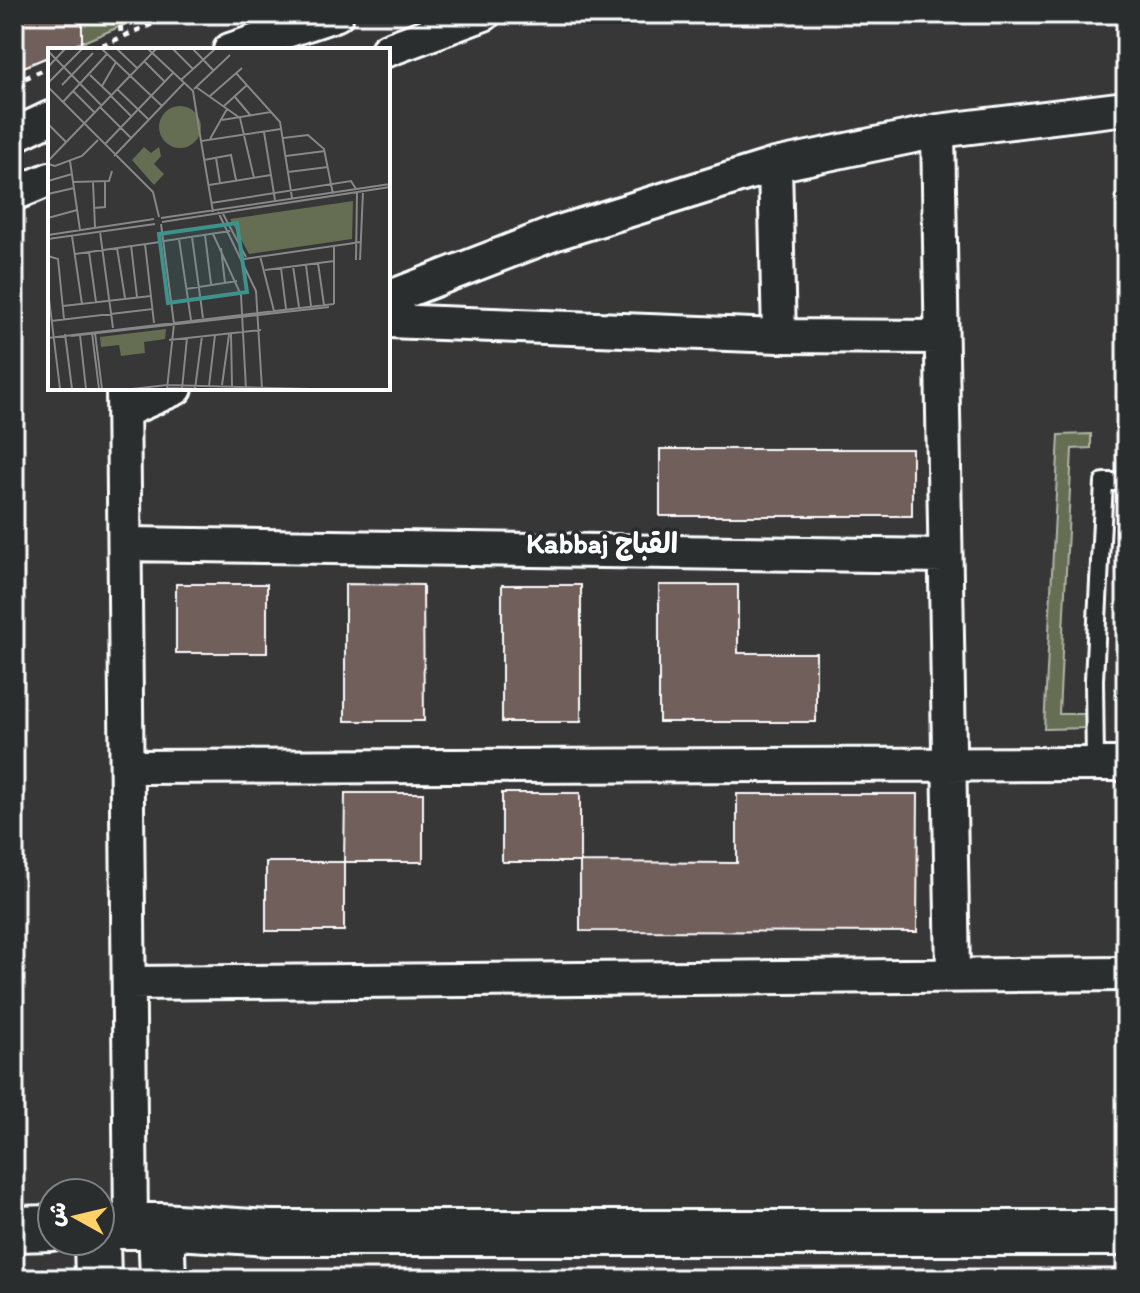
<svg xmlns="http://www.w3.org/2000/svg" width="1140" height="1293" viewBox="0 0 1140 1293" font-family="Itim,'Playpen Sans Arabic',sans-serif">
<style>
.green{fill:#656d53;stroke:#b2b6a9;stroke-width:2}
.building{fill:#715f5b;stroke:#fff;stroke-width:2}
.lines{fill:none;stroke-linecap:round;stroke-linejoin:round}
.service-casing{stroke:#fff;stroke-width:22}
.minor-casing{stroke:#fff;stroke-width:38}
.secondary-casing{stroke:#fff;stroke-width:50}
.path{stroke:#fff;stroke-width:5;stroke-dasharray:6 6;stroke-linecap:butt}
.service{stroke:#2a2d2e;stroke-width:16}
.minor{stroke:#2a2d2e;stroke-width:32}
.secondary{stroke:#2a2d2e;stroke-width:44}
.labels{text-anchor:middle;stroke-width:7;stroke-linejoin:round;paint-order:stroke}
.neighbourhood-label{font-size:28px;font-weight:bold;fill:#fff;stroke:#2a2d2e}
.inset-road{fill:none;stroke:#888787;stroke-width:2}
.view{fill:#3f918b;fill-opacity:0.15;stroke:#3f918b;stroke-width:4}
.inset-edge{fill:none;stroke:#fff;stroke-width:4}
</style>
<rect width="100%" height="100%" fill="#383737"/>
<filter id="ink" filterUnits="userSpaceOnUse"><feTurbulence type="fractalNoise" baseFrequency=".0125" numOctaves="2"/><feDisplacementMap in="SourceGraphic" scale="16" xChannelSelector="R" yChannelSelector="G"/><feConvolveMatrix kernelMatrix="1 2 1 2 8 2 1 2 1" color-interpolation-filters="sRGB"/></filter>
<g filter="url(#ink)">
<!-- green -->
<path class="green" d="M14,14H150L64,50H50V56L14,71Z
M1091,434V448L1072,449L1059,714H1087L1088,728L1044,729L1059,435Z"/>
<!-- building -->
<path class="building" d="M14,14H82V42L64,50H50V56L14,71Z
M660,449H912V516H660Z
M176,584H267V653H176Z
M345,584L423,585L424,721H345Z
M502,585H581V722H502Z
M659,585H738V653H816V722H659Z
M345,793H423V862H344Z
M502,793H580V862H502Z
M737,794H918L917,932L580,931V862L737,863Z
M266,862H344V931H266Z"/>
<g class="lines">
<defs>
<path id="service" d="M1095,764L1094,680L1104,482H1126"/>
<path id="minor" d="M230,50L337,14
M387,50L484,14
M938,131L953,973
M14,135L50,118
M775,165L779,336
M14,194L50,179
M388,298L556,233L775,165L938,131L1126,108
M388,321L779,336L941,337
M123,388L131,1226
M124,411L176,388
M126,544L945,556
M127,767L1126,764
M129,983L1126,974"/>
<path id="secondary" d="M100,1226H161L269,1233H1126
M161,1226L163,1279
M14,1229L52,1228
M97,1241L98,1279"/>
</defs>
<!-- service casing -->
<use href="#service" class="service-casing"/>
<!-- minor casing -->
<use href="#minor" class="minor-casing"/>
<!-- secondary casing -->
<use href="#secondary" class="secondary-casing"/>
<!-- path -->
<path class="path" d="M120,14L121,37
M91,50L176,14
M14,83L50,67"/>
<!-- service -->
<use href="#service" class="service"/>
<!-- minor -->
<use href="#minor" class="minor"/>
<!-- secondary -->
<use href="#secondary" class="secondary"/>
</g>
</g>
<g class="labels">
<!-- neighbourhood labels -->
<g class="neighbourhood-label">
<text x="602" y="553">Kabbaj القباج</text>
</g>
</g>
<!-- overview -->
<g transform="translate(48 48)">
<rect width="342" height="342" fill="#383737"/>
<path d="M111 79a21 21 0 1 1 42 0a21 21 0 1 1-42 0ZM96,99L103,105L111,99L113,108L106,116L116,126L106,137L84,112ZM305,153L304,191L201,206L182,171ZM118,281L117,291L96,294L97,305L73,308L71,297L53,299L52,289Z" fill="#656d53"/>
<path class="inset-road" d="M54,1L114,58M69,1L89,20M100,1L145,43L153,93M125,1L145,21M145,1L165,22M0,3L54,58M96,13L117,34M0,19L17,1M188,25L232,74L244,150M42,27L63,47M133,32L167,1M0,35L34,1M14,37L45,5M54,38L68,14M0,39L105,144L111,169M148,39L192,70L206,130M69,41L101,72M146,41L182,7M25,43L47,65M63,48L84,69M162,48L194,20M187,49L203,68M15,54L59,6M176,58L199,37M52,59L83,90M174,72L223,64M0,76L18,94M216,84L227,152M235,90L260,87L276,101L285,146M162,91L179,61M57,96L125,25M66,108L136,35M238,108L277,103M168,110L172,135M156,112L183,107L188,132M0,113L108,1M22,113L32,182M0,116L7,118L34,108L50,92M240,124L280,119M0,133L24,126M25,134L61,133L64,123M45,134L47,179M161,137L223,127M0,146L26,140M163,155L303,133L308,141M46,160L57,159V133M165,164L153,93L233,81M170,164L208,243L214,341M174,164L198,209M0,170L29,162M113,170L342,136M114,174L342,139M113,176L126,276L119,341M52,184L65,280M165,186L193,247L198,341M0,187L106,171M157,187L163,236M24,188L34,256M144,189L155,270M0,191L107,176M131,191L143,272M116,193L182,183M97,196L106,275M83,197L89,249M286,199V256M69,200L77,250M173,200L177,235M41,204L48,254M27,206L112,194M0,208L10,211L16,271M212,208L226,263M196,211L313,194M308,212L309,144M312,212L315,143M270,215L276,257M258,217L263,258M245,218L251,259M233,220L238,261M217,222L286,213M138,241L189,233M0,242L12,341M15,258L103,248M3,273L105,261M44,285L51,341M47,285L54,341M183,285L184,339M17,286L24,341M32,287L38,341M23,288L281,259M0,290L286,256M121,292L213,282M174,337L181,287M161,338L167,287M120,340L151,341M84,341L119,337L263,341M134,341L139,290M147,341L154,288"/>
<path class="view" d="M189,175L199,244L120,255L111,186Z"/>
<rect width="342" height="342" class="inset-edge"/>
</g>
<!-- margin -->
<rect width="1140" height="1293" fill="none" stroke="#2a2d2e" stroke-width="48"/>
<rect x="24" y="24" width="1092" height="1245" fill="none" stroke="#fff" stroke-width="3" filter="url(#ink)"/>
<!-- north arrow -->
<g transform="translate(76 1217) rotate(278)"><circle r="38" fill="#2a2d2e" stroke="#7f8182" stroke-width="2"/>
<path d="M0-6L14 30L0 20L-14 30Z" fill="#ffd166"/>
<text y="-12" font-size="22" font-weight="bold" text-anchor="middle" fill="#ffffff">ش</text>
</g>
</svg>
